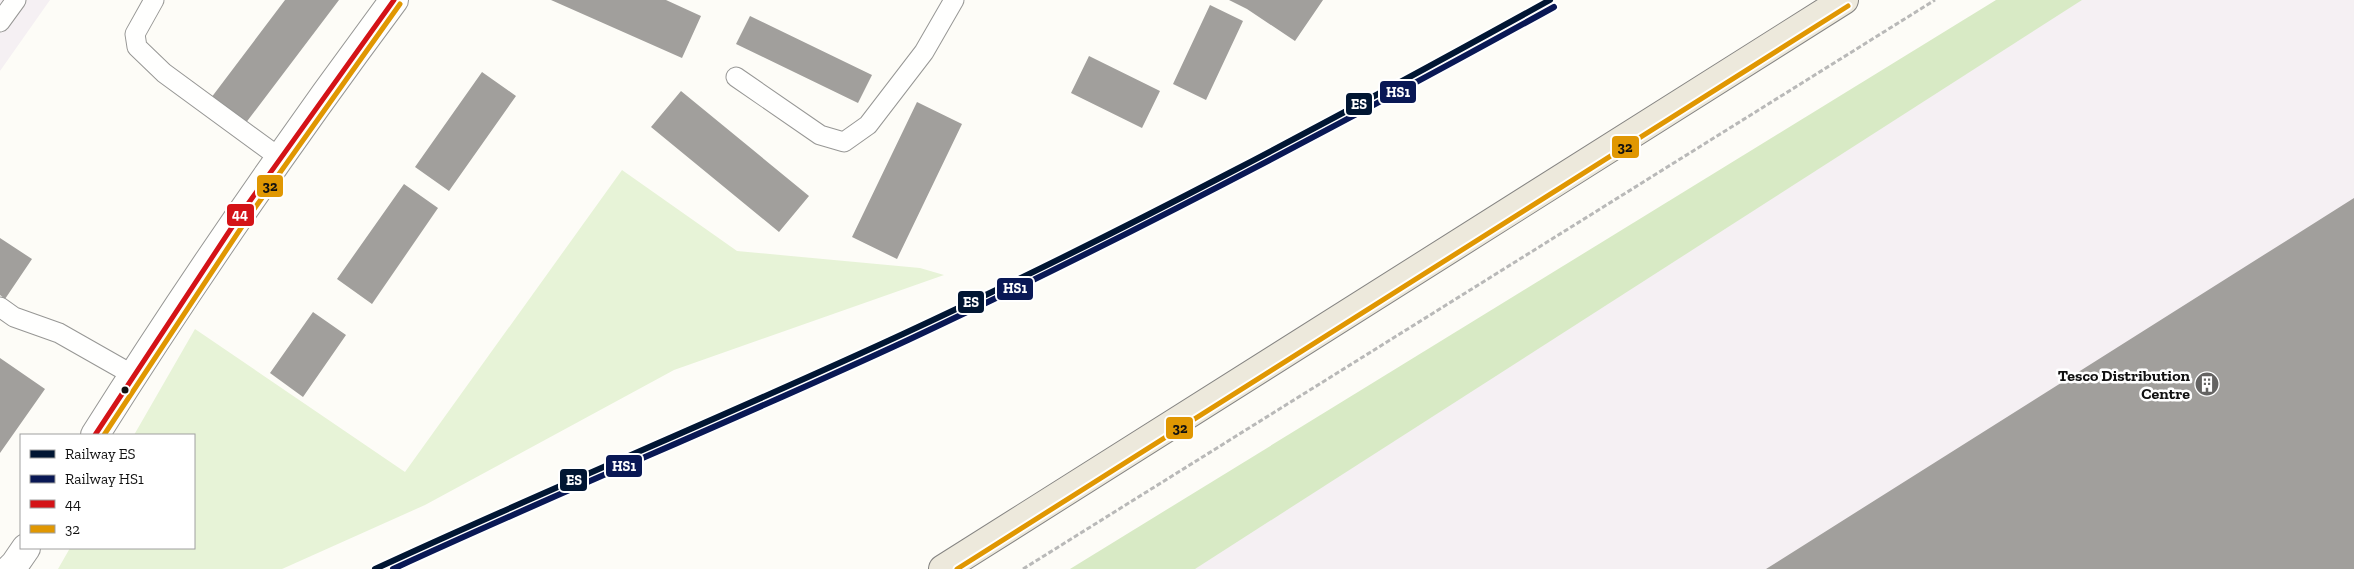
<svg xmlns="http://www.w3.org/2000/svg" width="2354" height="569" viewBox="0 0 2354 569" font-family="'Zilla Slab',serif">
<style>
.industrial{fill:#f5f0f3}
.green{fill:#e7f3d7}
.forest{fill:#d8eac5}
.building{fill:#a19f9c}
.lines{fill:none;stroke-linecap:round;stroke-linejoin:round}
.service-casing{stroke:#979795;stroke-width:21}
.tertiary-casing{stroke:#979795;stroke-width:30}
.primary-casing{stroke:#858482;stroke-width:30}
.path{stroke:#b9b9b8;stroke-width:3;stroke-dasharray:5 2.5;stroke-linecap:butt}
.service{stroke:#fffffe;stroke-width:19}
.tertiary{stroke:#fffffe;stroke-width:28}
.primary{stroke:#ede9dc;stroke-width:28}
.bus-1-casing{stroke:#fff;stroke-width:9}
.bus-2-casing{stroke:#fff;stroke-width:9}
.bus-1{stroke:#d41317;stroke-width:5}
.bus-2{stroke:#e09702;stroke-width:5}
.rail-1-casing{stroke:#fff;stroke-width:10}
.rail-2-casing{stroke:#fff;stroke-width:10}
.rail-1{stroke:#011633;stroke-width:6}
.rail-2{stroke:#091855;stroke-width:6}
.bus-dot{fill:#111;stroke:#fff;stroke-width:2}
.labels{text-anchor:middle;stroke-width:5;stroke-linejoin:round;paint-order:stroke}
.poi-label{font-size:16px;font-weight:bold;fill:#111;stroke:#fff;text-anchor:end}
.line-badge{stroke:#fff;stroke-width:2}
.badge-label{font-size:14px;text-anchor:middle;font-weight:bold;fill:#fff}
.pale-badge-label{font-size:14px;text-anchor:middle;font-weight:bold;fill:#111}
</style>
<rect width="100%" height="100%" fill="#fdfcf7"/>
<!-- industrial -->
<path class="industrial" d="M0,0H50L0,71Z
M2057,0H2354V569H1140Z"/>
<!-- green -->
<path class="green" d="M622,170L737,251L920,268L944,275L674,370L425,505L282,569H58L70,548H194V435H134L195,329L405,472Z"/>
<!-- forest -->
<path class="forest" d="M1996,0H2082L1195,569H1070Z"/>
<!-- building -->
<path class="building" d="M285,0H339L245,124L211,98Z
M551,0H666L701,16L682,58Z
M1229,0H1323L1295,41L1247,9Z
M1210,5L1243,21L1206,100L1173,84Z
M750,16L872,75L858,103L736,44Z
M1089,56L1160,91L1142,128L1071,93Z
M482,72L516,96L449,191L415,167Z
M681,91L809,196L779,232L651,127Z
M917,102L962,124L897,259L852,237Z
M404,184L438,208L372,304L337,279Z
M2354,198V569H1766Z
M0,238L32,259L5,299L0,295Z
M313,312L346,335L303,397L270,373Z
M0,358L45,389L0,453Z"/>
<g class="lines">
<defs>
<path id="service" d="M154,0L135,34L137,47L164,73L280,158
M0,22L16,0
M736,77L820,135L844,142L868,125L924,52L954,0
M0,307L14,317L59,333L133,375"/>
<path id="tertiary" d="M95,435C189,286 289,141 394,0
M10,569L15,564L26,548"/>
<path id="primary" d="M943,569L1844,0"/>
</defs>
<!-- service casing -->
<use href="#service" class="service-casing"/>
<!-- tertiary casing -->
<use href="#tertiary" class="tertiary-casing"/>
<!-- primary casing -->
<use href="#primary" class="primary-casing"/>
<!-- path -->
<path class="path" d="M1023,569L1935,0"/>
<!-- service -->
<use href="#service" class="service"/>
<!-- tertiary -->
<use href="#tertiary" class="tertiary"/>
<!-- primary -->
<use href="#primary" class="primary"/>
<defs>
<path id="bus-1" d="M95,435L240,215L394,0"/>
<path id="bus-2" d="M104,435L247,219L400,4
M957,569L1848,6"/>
</defs>
<!-- bus-1 casing -->
<use href="#bus-1" class="bus-1-casing"/>
<!-- bus-2 casing -->
<use href="#bus-2" class="bus-2-casing"/>
<!-- bus-1 -->
<use href="#bus-1" class="bus-1"/>
<!-- bus-2 -->
<use href="#bus-2" class="bus-2"/>
<defs>
<path id="rail-1" d="M375,569C550,488 728,415 903,334C1123,232 1337,118 1550,0"/>
<path id="rail-2" d="M393,569C564,490 738,419 908,340C1128,237 1342,124 1554,7"/>
</defs>
<!-- rail-1 casing -->
<use href="#rail-1" class="rail-1-casing"/>
<!-- rail-2 casing -->
<use href="#rail-2" class="rail-2-casing"/>
<!-- rail-1 -->
<use href="#rail-1" class="rail-1"/>
<!-- rail-2 -->
<use href="#rail-2" class="rail-2"/>
</g>
<!-- icons -->
<defs>
<symbol id="building-disc" viewBox="-11 -11 22 22"><circle r="9.5" fill="#646362" stroke="#fff"/><path d="M-4-6H4V6H1V3H-1V6H-4ZM-2.5-4.3h1.7v1.8h-1.7ZM.8-4.3h1.7v1.8H.8ZM-2.5-1h1.7V.8h-1.7ZM.8-1h1.7V.8H.8Z" fill="#fff"/></symbol>
</defs>
<g fill-rule="evenodd">
<use href="#building-disc" x="2193" y="370" width="28" height="28"/>
</g>
<!-- markers -->
<circle class="bus-dot" cx="125" cy="390" r="4.5"/>
<g class="labels">
<!-- poi labels -->
<g class="poi-label">
<text x="2190" y="381">Tesco Distribution<tspan x="2190" dy="18">Centre</tspan></text>
</g>
</g>
<g class="line-badge">
<rect x="1379" y="80" width="38" height="24" rx="5" fill="#091855"/>
<rect x="1345" y="92" width="28" height="24" rx="5" fill="#011633"/>
<rect x="1611" y="135" width="29" height="24" rx="5" fill="#e09702"/>
<rect x="256" y="174" width="28" height="24" rx="5" fill="#e09702"/>
<rect x="226" y="203" width="29" height="24" rx="5" fill="#d41317"/>
<rect x="996" y="277" width="38" height="24" rx="5" fill="#091855"/>
<rect x="957" y="290" width="28" height="24" rx="5" fill="#011633"/>
<rect x="1165" y="416" width="29" height="24" rx="5" fill="#e09702"/>
<rect x="605" y="454" width="38" height="24" rx="5" fill="#091855"/>
<rect x="559" y="468" width="29" height="24" rx="5" fill="#011633"/>
</g>
<g class="badge-label">
<text x="1398" y="97">HS1</text>
<text x="1359" y="109">ES</text>
<text x="240" y="219">44</text>
<text x="1015" y="293">HS1</text>
<text x="971" y="307">ES</text>
<text x="624" y="471">HS1</text>
<text x="574" y="485">ES</text>
</g>
<g class="pale-badge-label">
<text x="1625" y="152">32</text>
<text x="270" y="191">32</text>
<text x="1180" y="433">32</text>
</g>
<!-- legend -->
<rect x="20" y="434" width="175" height="115" fill="#ffffff" stroke="#a0a0a0"/>
<rect x="30" y="450" width="25" height="8" fill="#011633" stroke="#a0a0a0"/>
<text x="65" y="459" font-size="15" fill="#111111">Railway ES</text>
<rect x="30" y="475" width="25" height="8" fill="#091855" stroke="#a0a0a0"/>
<text x="65" y="484" font-size="15" fill="#111111">Railway HS1</text>
<rect x="30" y="500" width="25" height="8" fill="#d41317" stroke="#a0a0a0"/>
<text x="65" y="509" font-size="15" fill="#111111">44</text>
<rect x="30" y="525" width="25" height="8" fill="#e09702" stroke="#a0a0a0"/>
<text x="65" y="534" font-size="15" fill="#111111">32</text>
</svg>
